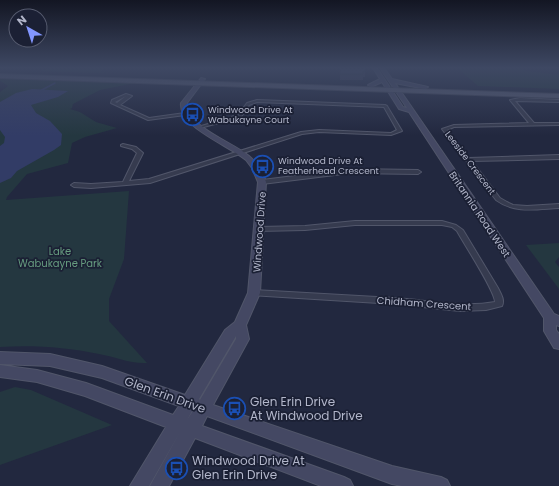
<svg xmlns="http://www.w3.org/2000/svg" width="559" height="486" viewBox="0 0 559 486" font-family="Poppins,sans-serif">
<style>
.green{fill:#243740}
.water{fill:#323c66}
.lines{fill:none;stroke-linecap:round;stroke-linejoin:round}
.stream{stroke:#323c66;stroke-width:1.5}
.street-casing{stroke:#51566a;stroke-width:2}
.secondary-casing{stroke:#51566a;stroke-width:2}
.primary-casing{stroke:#3f4458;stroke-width:2}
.street{fill:#363b4f;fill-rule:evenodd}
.secondary{fill:#444863;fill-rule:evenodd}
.primary{fill:#54596f;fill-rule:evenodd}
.wall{fill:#353a53}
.building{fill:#3e4460;stroke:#2b3043}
.labels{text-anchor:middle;stroke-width:3.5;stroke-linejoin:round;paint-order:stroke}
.far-poi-label{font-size:9px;fill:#b2b6ca;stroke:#1b2034;text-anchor:start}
.far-street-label{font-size:9px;fill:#b2b6ca;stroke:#1b2034}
.street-label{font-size:10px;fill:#b2b6ca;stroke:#1b2034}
.park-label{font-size:10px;fill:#679d80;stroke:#1b2034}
.near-street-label{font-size:12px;fill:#b2b6ca;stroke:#1b2034}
.near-poi-label{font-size:12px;fill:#b2b6ca;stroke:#1b2034;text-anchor:start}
</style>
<rect width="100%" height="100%" fill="#22283f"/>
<!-- green -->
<path class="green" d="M49,68H81V69L105,68L100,72L105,73L41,71Z
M457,68H520L526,71L559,75V89L478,86Z
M0,78L135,83L100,90L73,104L72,108L70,109L80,112L96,122L117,128L85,137L72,143L68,163L27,174L7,197L6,200L129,191L124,259L109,299V321L147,363C130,364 116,357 99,354C66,347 33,345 0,347V92L8,86L0,81Z
M559,243V257L555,262L559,267V289L526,245Z
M15,387L31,390L112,425L0,465V392Z"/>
<!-- water -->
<path class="water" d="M32,89L68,91L58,97L31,105L36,113L50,121L62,134L61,145L54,150L17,171L11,178L0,183V146L4,143L5,137L0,130V102L16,93Z"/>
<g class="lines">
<!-- stream -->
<path class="stream" d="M40,91L55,83"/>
<defs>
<path id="street" d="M126,94L132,96L120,105L149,118L185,113L187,114L185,115L148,120L111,103L112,100ZM126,96L117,103L115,102Z
M520,98L559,100V102L515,101L534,123H559V125L454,127L447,130L469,158L559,155V159L472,161L500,198L507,202L513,205L527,206L559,204V208C537,209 515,214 496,200L442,129L454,125L529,123L510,100Z
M257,100L385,105L387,106L402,131L391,135L319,132L302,134L150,183L91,188L74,187L71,185L74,183L91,184L123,182L137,153L132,149L121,146V145L123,144L136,147L143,153L129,181L149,179L301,132L319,130L391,133L397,130L384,107L257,102L249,105L241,117L200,128L198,127L238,115L247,103Z
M351,169L418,170L421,172L418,174L351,173L262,184L259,182L262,180Z
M355,221H442L456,225L463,230L498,288C501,294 505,300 502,306L486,310L460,311L395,304L251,295L250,293L251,291L254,290C301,293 348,295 394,298C428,300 461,308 495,302C495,291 464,244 457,231L452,227L442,225H355L305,230L259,231L256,229L259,227L305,226Z"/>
<path id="secondary" d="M373,68H377L403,107L407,108L380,68H384L392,79L428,87L425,89L395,83L554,314L559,316V326L556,325V330L559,334V349L554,348L544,331V318L409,112L399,109L382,82L371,87L368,85L380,79Z
M201,78L205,79L187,103C185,126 234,143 249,156C257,163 263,172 266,182L260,293L246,325L249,339L213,405L392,466L441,477L447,480L450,486H402L392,484L207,416L202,426L344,477L350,480L353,486H321L195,438L169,486H150L180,432L149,486H130L166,427L85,396L37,382L0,377V365L37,370L86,383L173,415L179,406L102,378L50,366L0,364V352L50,354L102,366L185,395L225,330L235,322L248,293L258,182L252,168L246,160C230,146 178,127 181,103ZM236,336V339L200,400L199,399ZM192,411H193L187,420Z"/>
<path id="primary" d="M0,74L559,94V98L0,78Z"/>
</defs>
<!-- street casing -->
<use href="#street" class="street-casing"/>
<!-- secondary casing -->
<use href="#secondary" class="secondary-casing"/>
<!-- primary casing -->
<use href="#primary" class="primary-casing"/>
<!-- street -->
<use href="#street" class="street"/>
<!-- secondary -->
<use href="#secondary" class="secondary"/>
<!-- primary -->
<use href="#primary" class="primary"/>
</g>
<!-- wall -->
<path class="wall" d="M340,68H365V77H363V80H340Z"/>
<!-- building -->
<path class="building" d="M340,68H365V71H363V74H340Z"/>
<!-- sky -->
<linearGradient id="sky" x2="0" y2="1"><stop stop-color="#131623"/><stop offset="0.5" stop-color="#3e4863"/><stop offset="1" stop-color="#3e4863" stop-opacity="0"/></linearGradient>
<rect width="559" height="136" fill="url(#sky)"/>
<!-- icons -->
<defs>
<symbol id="bus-ring" viewBox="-11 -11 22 22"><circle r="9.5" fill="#1b2034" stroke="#1a4fb4" stroke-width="1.5"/><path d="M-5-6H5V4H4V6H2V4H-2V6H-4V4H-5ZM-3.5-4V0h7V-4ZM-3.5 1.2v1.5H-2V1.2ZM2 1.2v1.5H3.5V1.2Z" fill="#1a4fb4"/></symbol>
</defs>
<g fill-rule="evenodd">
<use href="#bus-ring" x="180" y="102" width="25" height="25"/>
<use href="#bus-ring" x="250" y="154" width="25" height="25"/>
<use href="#bus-ring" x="222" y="396" width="25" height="25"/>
<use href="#bus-ring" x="164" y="456" width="25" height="25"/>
</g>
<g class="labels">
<!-- far-poi labels -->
<g class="far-poi-label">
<text x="208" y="113">Windwood Drive At<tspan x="208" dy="10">Wabukayne Court</tspan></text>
<text x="278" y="164">Windwood Drive At<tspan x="278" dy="10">Featherhead Crescent</tspan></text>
</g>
<!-- far-street labels -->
<g class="far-street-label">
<text transform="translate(470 163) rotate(53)" y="3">Leeside Crescent</text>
</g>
<!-- street labels -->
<g class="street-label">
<text transform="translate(480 214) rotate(56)" y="4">Britannia Road West</text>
<text transform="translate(259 232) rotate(-86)" y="4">Windwood Drive</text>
<text transform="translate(424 303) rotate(4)" y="4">Chidham Crescent</text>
</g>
<!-- park labels -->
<g class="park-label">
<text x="60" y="255">Lake<tspan x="60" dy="12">Wabukayne Park</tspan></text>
</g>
<!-- near-street labels -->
<g class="near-street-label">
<text transform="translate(165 395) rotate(20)" y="4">Glen Erin Drive</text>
</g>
<!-- near-poi labels -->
<g class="near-poi-label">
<text x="250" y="406">Glen Erin Drive<tspan x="250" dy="14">At Windwood Drive</tspan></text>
<text x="192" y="465">Windwood Drive At<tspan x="192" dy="14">Glen Erin Drive</tspan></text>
</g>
</g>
<!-- north arrow -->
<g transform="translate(28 28) rotate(321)"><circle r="19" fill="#1b2034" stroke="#575c70"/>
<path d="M0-3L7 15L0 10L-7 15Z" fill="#8296ff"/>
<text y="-6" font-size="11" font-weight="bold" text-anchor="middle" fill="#b2b6ca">N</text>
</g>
</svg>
